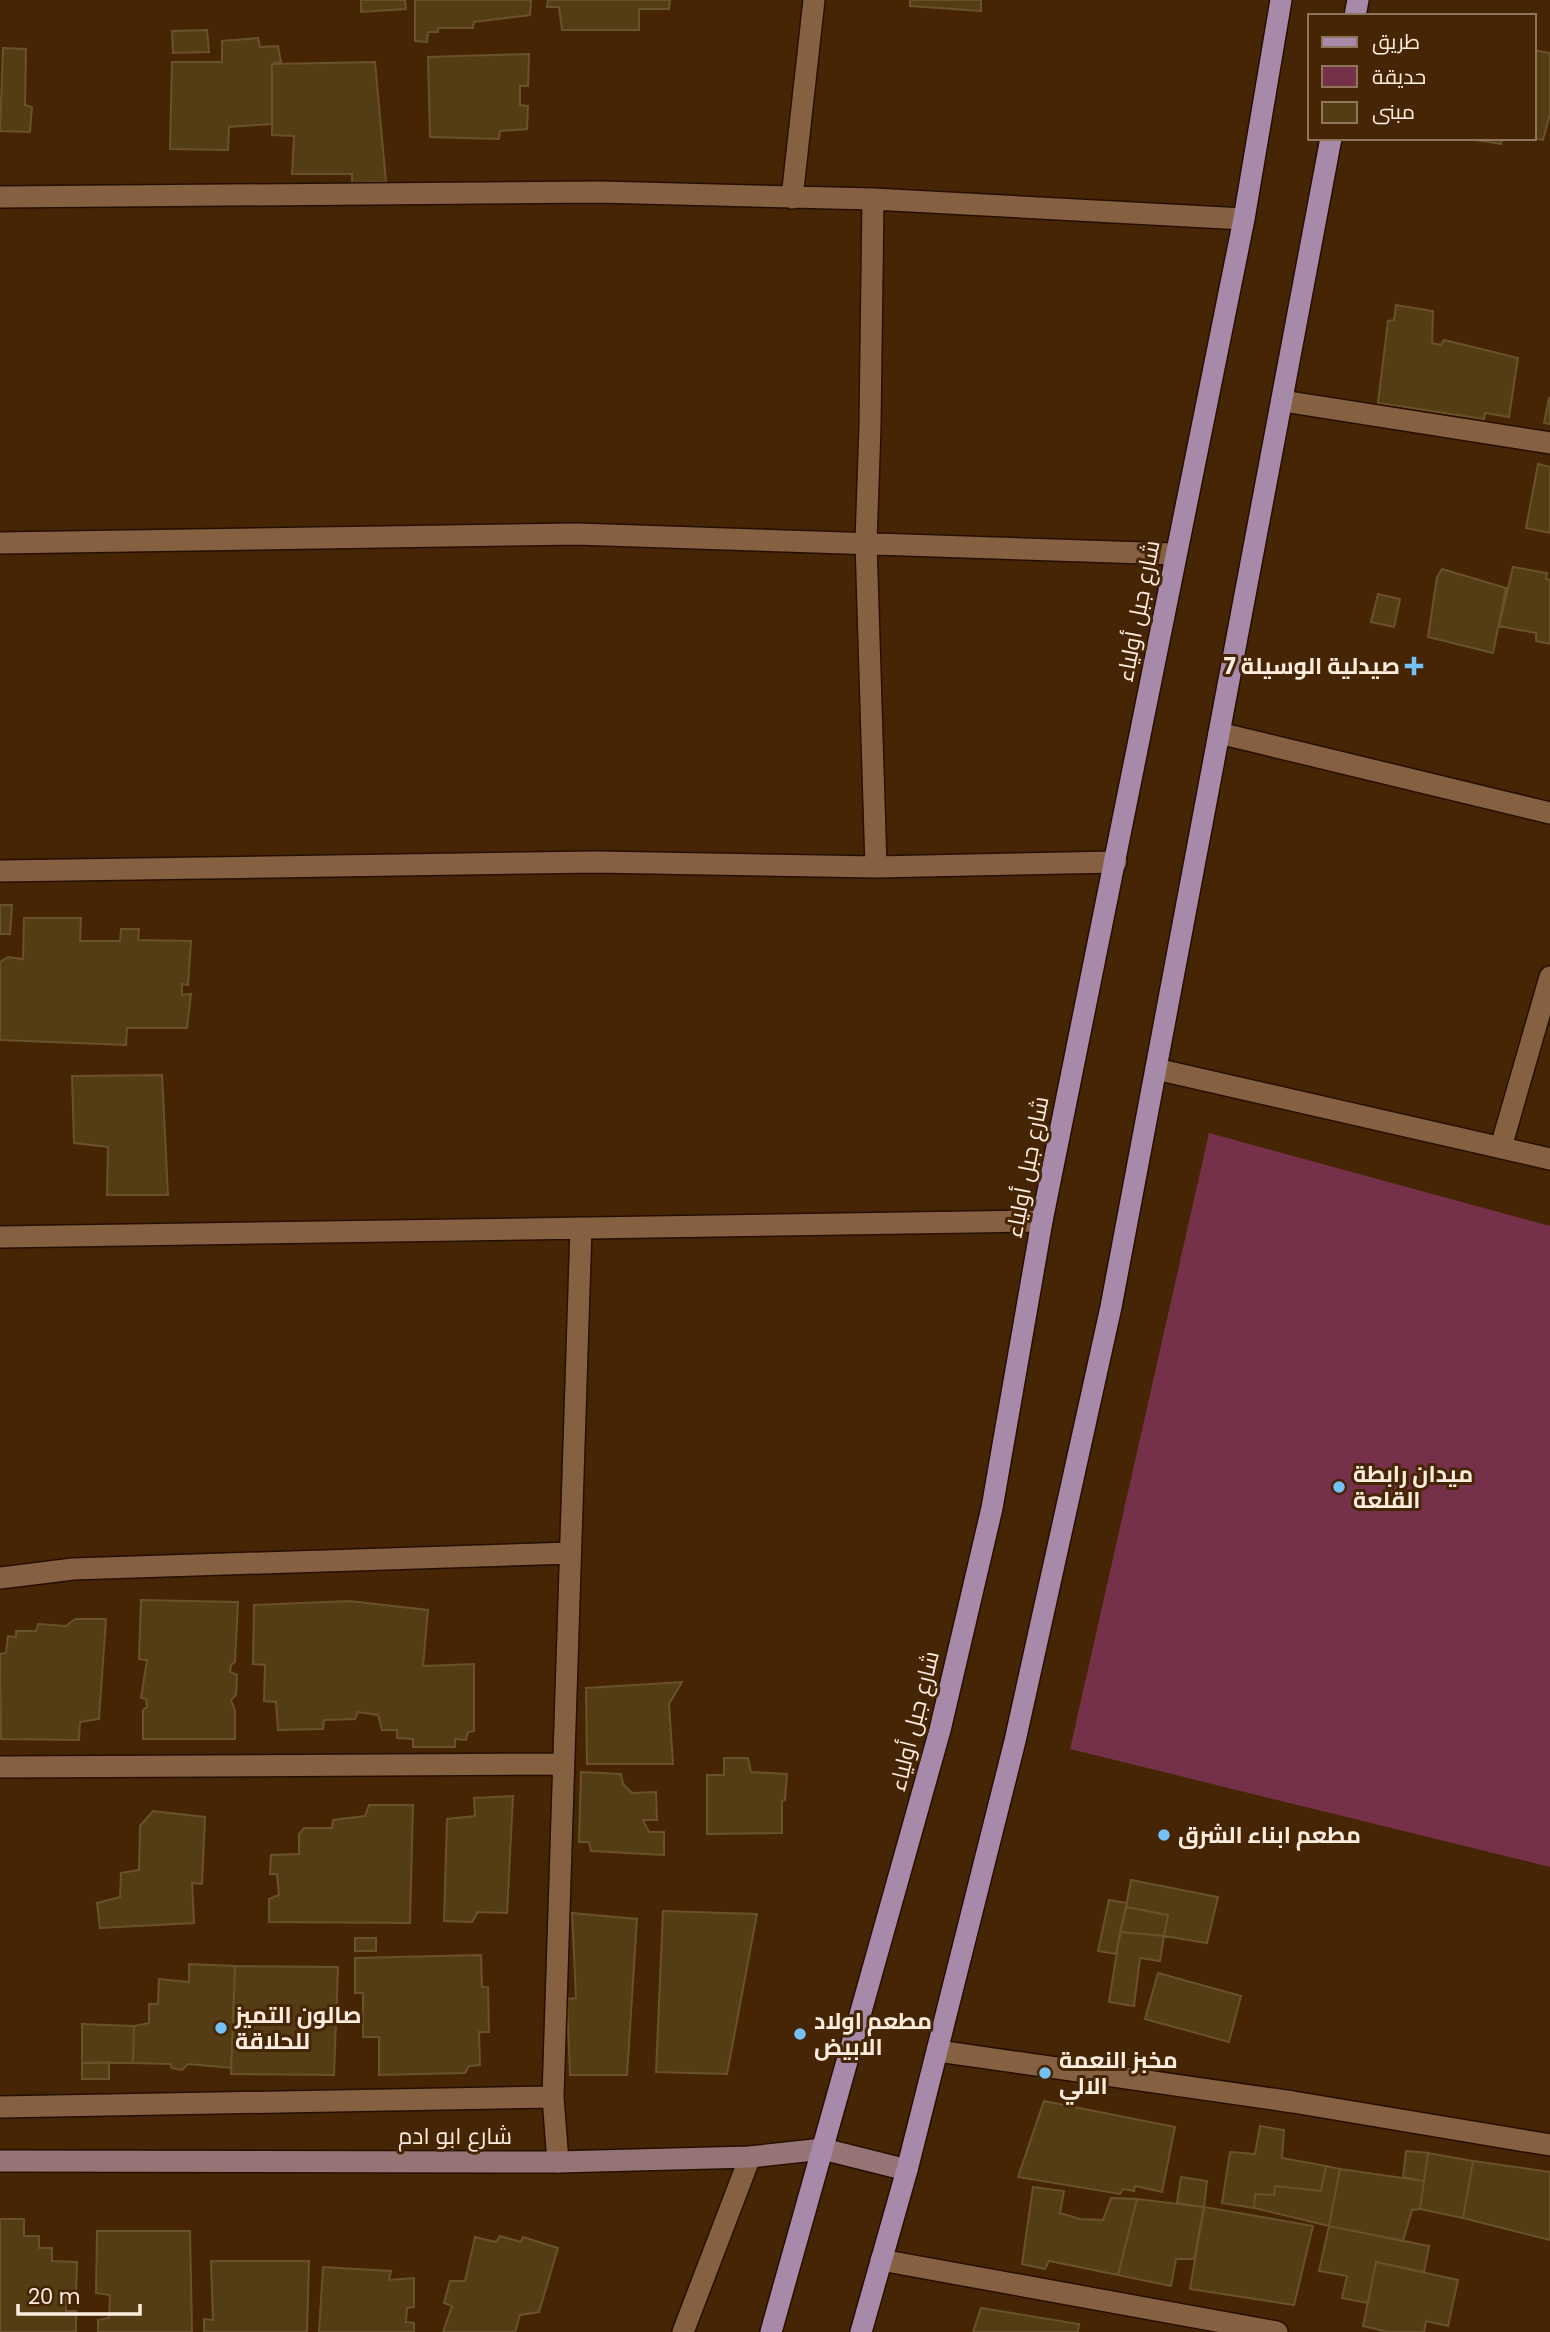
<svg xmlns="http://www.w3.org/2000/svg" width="1550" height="2332" viewBox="0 0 1550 2332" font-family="Poppins,Cairo,sans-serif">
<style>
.green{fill:#76314a}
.building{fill:#543d13;stroke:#695229;stroke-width:2}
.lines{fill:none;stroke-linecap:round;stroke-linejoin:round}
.street-casing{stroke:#270f00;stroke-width:24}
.secondary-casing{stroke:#270f00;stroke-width:24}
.primary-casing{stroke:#270f00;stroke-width:24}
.street{stroke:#856041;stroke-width:21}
.secondary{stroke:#967475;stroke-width:21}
.primary{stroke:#a789a9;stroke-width:21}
.poi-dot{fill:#73c1f5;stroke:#462505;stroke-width:2.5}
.labels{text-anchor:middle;stroke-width:6;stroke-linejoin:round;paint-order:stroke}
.street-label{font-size:23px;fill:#ffede0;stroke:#462505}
.poi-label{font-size:23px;font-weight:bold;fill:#ffede0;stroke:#462505;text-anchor:start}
</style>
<rect width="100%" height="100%" fill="#462505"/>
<!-- green -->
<path class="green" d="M1209,1133L1550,1226V1867L1070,1749Z"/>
<!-- building -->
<path class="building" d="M361,0H405L406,9L361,12Z
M415,0H531L530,15L474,22L473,28H438V32H428L427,42L415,41Z
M548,0H670L669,9H639V30H562L559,7H547Z
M910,0H981V11L910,6Z
M207,30L209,52L173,53L172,31Z
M258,38L260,47L278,46L281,62L272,64V124L229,127L228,150L170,149L172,62H222V41Z
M3,48L26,49L25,105L32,107L30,132L0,131Z
M1534,50L1550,53V114L1543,140L1534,138Z
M529,54L528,86H520V105L528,106L527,129L500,131L499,139L430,137L428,57Z
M375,62L386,182L352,183V174H292L294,136L272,135V64Z
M1462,138H1503L1501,144Z
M1396,305L1433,311L1432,343L1441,345L1444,340L1518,358L1509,417L1485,413L1484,419L1378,403L1388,321L1394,320Z
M1549,398H1550V424L1544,423Z
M1538,464L1550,467V533L1526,528Z
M1513,567L1547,573L1546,579L1550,580V644L1536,641V633L1499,626Z
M1442,569L1506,588L1493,653L1428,637L1437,577Z
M1378,594L1400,599L1394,627L1371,622Z
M0,905H12L10,934H0Z
M24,918H81L80,941H120L121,929H139L138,940L191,941L188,985L182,984V995L191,994L187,1028H127L126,1045L0,1040V962L8,957L23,959Z
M162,1075L168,1195H107L108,1147L74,1143L72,1076Z
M141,1600L238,1602L235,1662L231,1665L230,1672L237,1675L236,1695L231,1700L235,1711V1739H143V1710L147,1707L146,1699L141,1698L147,1660L139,1659Z
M349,1601L428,1610L423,1666L474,1664V1731L468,1732L466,1740L455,1739V1747H413V1739L397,1738V1730H382L378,1715L358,1712L355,1719L324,1720L323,1729L278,1730L276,1702L264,1701L265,1665L253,1664L254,1605Z
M75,1619H106L99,1719L80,1722L79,1740L1,1739L0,1654L6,1653L8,1636L16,1637V1631H36L38,1624L66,1626Z
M682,1682L669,1704L673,1764H587L586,1688Z
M724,1758H748L751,1772L787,1774L785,1800L782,1801V1833L707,1834V1775H724Z
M581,1772L621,1774L623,1784L632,1793L656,1792L657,1820H643L649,1832H664V1855L591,1851L589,1842H579Z
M513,1796L507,1913L478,1912L472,1922L444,1921L447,1819L475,1816L474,1798Z
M369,1805H413L410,1923L269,1922V1899L279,1895L277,1874H270L271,1855L299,1854V1834L304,1828H332L333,1820L365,1816Z
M153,1811L205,1817L202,1884L192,1883L194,1923L100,1928L97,1903L120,1897L121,1873L139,1870L140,1826Z
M1131,1880L1218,1897L1207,1943L1164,1936L1168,1915L1126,1907Z
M1109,1900L1127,1903L1116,1954L1098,1951Z
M1126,1907L1168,1915L1164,1936L1120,1932Z
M663,1911L757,1914L727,2074L656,2072Z
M572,1913L637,1919L627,2075H570L567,1999L576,1998Z
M1120,1932L1164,1936L1160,1961L1140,1958L1134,2006L1109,2002Z
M355,1938H376V1951H355Z
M481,1955L482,1987H488L489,2032H479L480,2065L469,2066L465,2073L379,2075V2037H363V1993H355V1958Z
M189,1964L235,1966L231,2068L188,2064L182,2070L172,2068L170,2064L133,2063L134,2026L149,2023V2004H158L159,1979L189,1982Z
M235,1966L338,1967L334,2075L231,2074Z
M1158,1973L1241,1996L1229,2042L1145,2019Z
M82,2024L134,2026L133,2063H82Z
M109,2062V2079H82V2063Z
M1044,2101L1175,2127L1162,2192L1135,2186L1134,2191L1123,2189L1120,2194L1018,2177Z
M1260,2126L1284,2130L1282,2158L1326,2166L1321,2191L1275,2186L1274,2195L1255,2194L1254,2208L1222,2203L1230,2152L1255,2154Z
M1406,2151L1428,2153L1424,2181L1403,2177Z
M1428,2153L1473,2161L1463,2218L1420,2209Z
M1473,2161L1550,2172V2240L1463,2218Z
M1326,2166L1340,2169L1329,2226L1254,2208L1255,2194L1274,2195L1275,2186L1321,2191Z
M1340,2169L1424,2181L1420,2209L1412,2210L1403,2241L1329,2226Z
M1181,2177L1207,2181L1204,2207L1177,2203Z
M1033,2187L1064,2191L1060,2213L1080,2219L1103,2220L1111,2198L1137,2199L1118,2275L1049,2261L1045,2269L1022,2264Z
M1137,2199L1204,2207L1194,2259H1176L1171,2286L1118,2275Z
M1204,2207L1313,2226L1294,2305L1190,2289Z
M0,2219H24V2236H39V2248H52V2261L77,2262L76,2295H66V2311H76V2332H0Z
M1329,2226L1429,2246L1424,2272L1376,2262L1368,2303L1342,2298L1347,2276L1319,2271Z
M97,2231H190L192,2332H98V2320L109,2318L110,2295L96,2293Z
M500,2236L521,2242L523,2237L558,2248L539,2312L520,2315L515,2332H443L452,2306L444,2303L450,2281H465L475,2237L496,2242Z
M211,2261H309L307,2332H204V2319L213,2320Z
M1376,2262L1458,2280L1448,2326L1426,2321L1424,2332H1388L1363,2326Z
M323,2267L391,2271L389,2280L414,2278V2307L407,2308L406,2322L414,2323V2332H319Z
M981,2308L1079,2324L1078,2332H973Z"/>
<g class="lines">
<defs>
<path id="street" d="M0,197L600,192L873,199L1244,219
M792,198L814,0
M873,199L870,426L866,542L876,867
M1283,401L1550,443
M0,543L577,534L1175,554
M1219,733L1550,813
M0,871L596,862L876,867L1116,862
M1156,1069L1550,1159
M1501,1147L1550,977
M0,1237L1042,1221
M0,1578L73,1569L570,1553
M0,1767L562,1764
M938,2051L1293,2102L1550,2145
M0,2107L553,2097
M558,2162L553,2097L581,1228
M881,2260L1277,2332
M683,2332L750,2157"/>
<path id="secondary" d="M0,2161L558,2162L750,2157L823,2149L907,2170"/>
<path id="primary" d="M1355,16L1358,0
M771,2332L940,1730L992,1508L1042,1221L1244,219L1281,0
M861,2332L907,2170L1015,1741L1111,1307L1331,138"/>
</defs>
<!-- street casing -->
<use href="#street" class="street-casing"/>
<!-- secondary casing -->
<use href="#secondary" class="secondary-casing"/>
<!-- primary casing -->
<use href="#primary" class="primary-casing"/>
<!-- street -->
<use href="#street" class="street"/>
<!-- secondary -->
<use href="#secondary" class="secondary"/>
<!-- primary -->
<use href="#primary" class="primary"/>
</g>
<!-- markers -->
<g class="poi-dot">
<path d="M1410.5 655.5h7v7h7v7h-7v7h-7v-7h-7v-7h7z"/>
<circle cx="1339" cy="1487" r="7"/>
<circle cx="1164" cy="1835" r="7"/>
<circle cx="221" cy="2028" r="7"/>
<circle cx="800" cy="2034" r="7"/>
<circle cx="1045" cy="2073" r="7"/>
</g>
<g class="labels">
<!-- street labels -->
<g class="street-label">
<text transform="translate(1138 611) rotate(-79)" y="8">شارع جبل أولياء</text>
<text transform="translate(1027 1167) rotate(-79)" y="8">شارع جبل أولياء</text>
<text transform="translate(914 1721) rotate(-76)" y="8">شارع جبل أولياء</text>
<text x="455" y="2144">شارع ابو ادم</text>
</g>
<!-- poi labels -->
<g class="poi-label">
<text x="1400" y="674" text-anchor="end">صيدلية الوسيلة 7</text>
<text x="1353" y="1482">ميدان رابطة<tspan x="1353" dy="26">القلعة</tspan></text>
<text x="1178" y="1843">مطعم ابناء الشرق</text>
<text x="235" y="2023">صالون التميز<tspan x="235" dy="26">للحلاقة</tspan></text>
<text x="814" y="2029">مطعم اولاد<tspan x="814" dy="26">الابيض</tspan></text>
<text x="1059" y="2068">مخبز النعمة<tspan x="1059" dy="26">الالي</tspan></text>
</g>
</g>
<!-- legend -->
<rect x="1308" y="14" width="228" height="126" fill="#462505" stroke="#90755d" stroke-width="2"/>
<rect x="1322" y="37" width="35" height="10" fill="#a789a9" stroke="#90755d" stroke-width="2"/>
<text x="1372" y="49" font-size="21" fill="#ffede0">طريق</text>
<rect x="1322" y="66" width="35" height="21" fill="#76314a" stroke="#90755d" stroke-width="2"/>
<text x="1372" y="84" font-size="21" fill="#ffede0">حديقة</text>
<rect x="1322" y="102" width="35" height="21" fill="#543d13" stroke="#90755d" stroke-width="2"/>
<text x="1372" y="119" font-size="21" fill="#ffede0">مبنى</text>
<!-- scale -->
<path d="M18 2304v10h122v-10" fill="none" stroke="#ffede0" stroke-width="3.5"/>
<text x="28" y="2304" font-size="21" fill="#ffede0" stroke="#462505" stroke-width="5" paint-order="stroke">20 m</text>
</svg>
